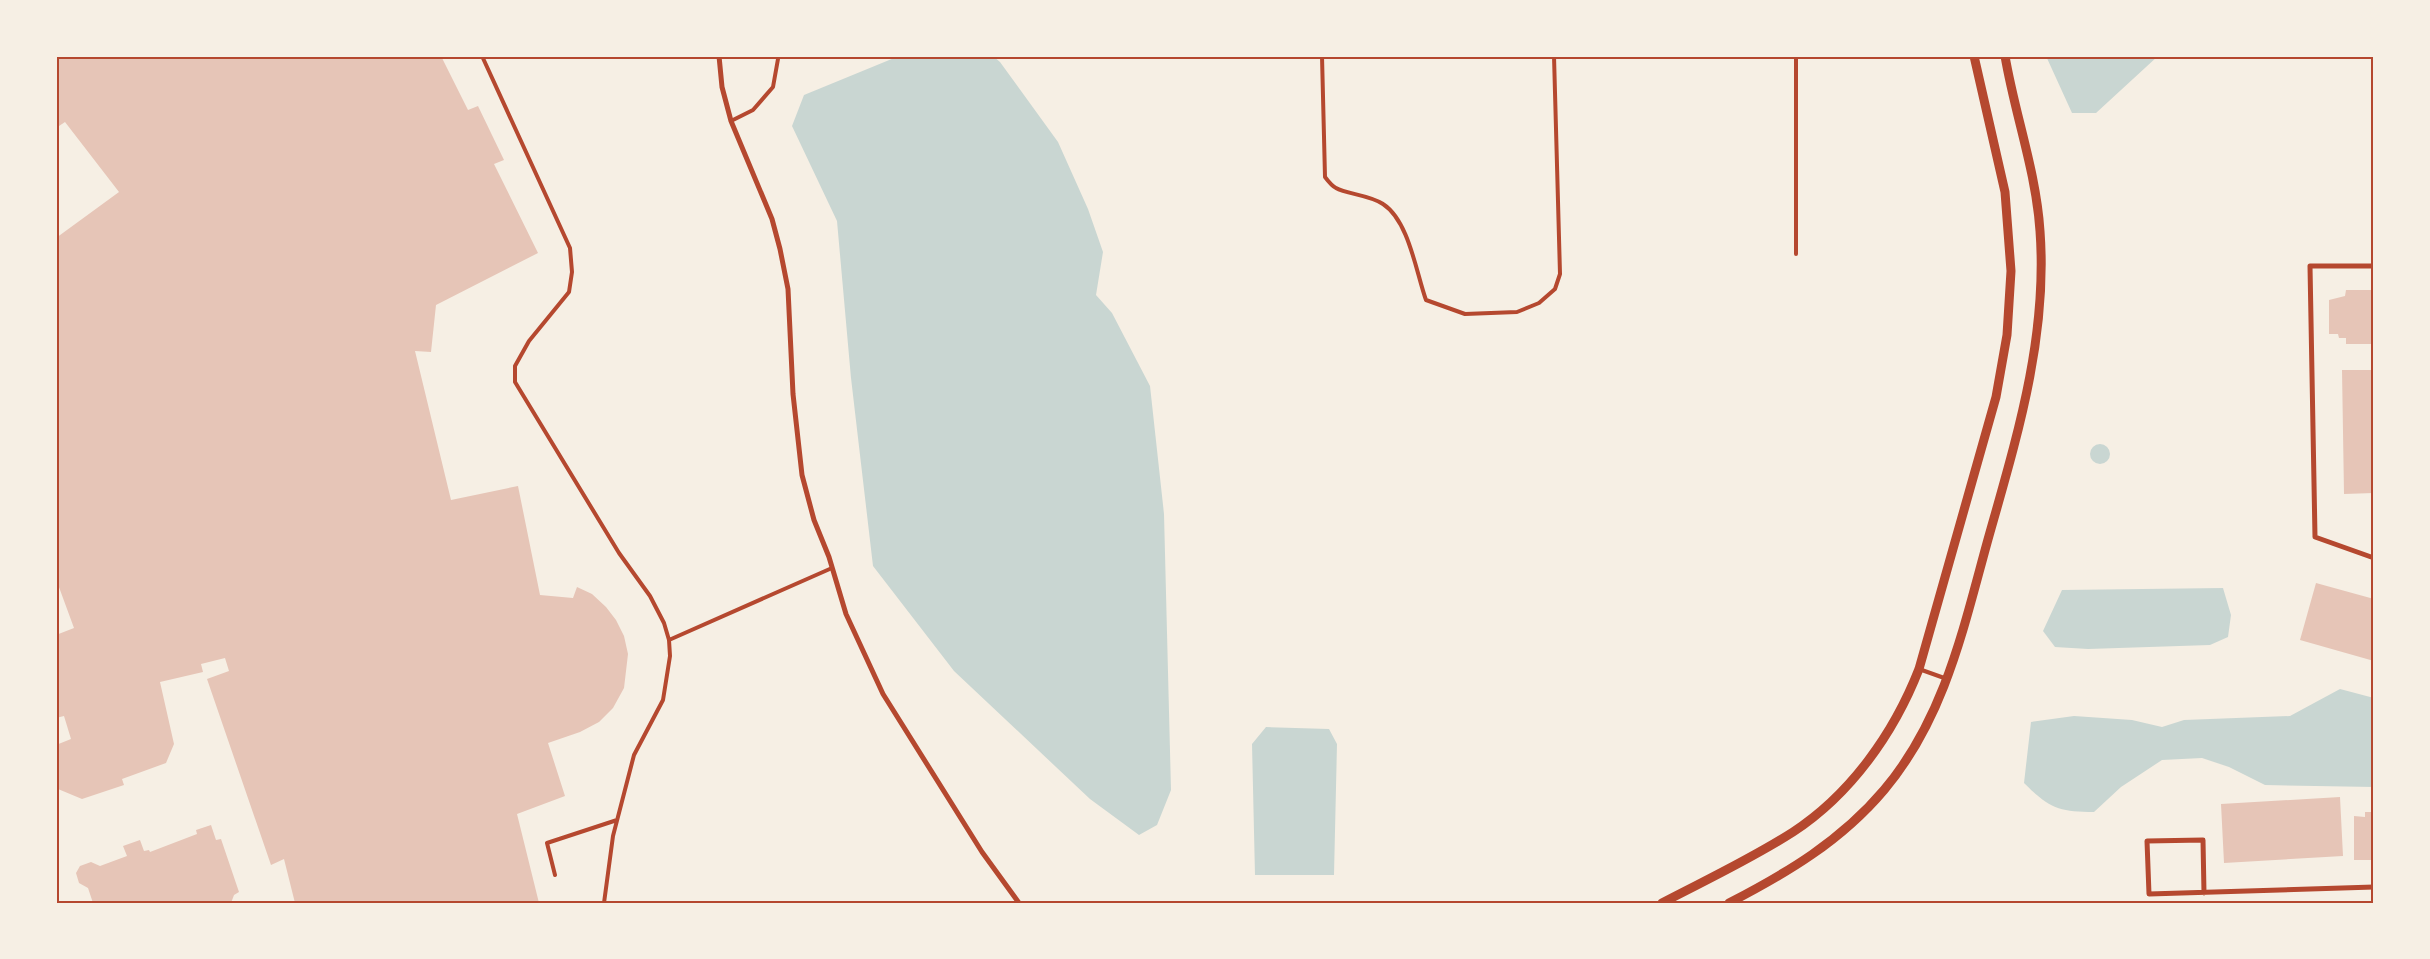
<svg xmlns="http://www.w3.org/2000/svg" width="2430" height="959" viewBox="0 0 2430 959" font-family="'Titillium Web',sans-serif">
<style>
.water{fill:#c9d6d2}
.building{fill:#e6c5b7}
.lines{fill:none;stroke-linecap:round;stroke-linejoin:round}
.service{stroke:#b5482f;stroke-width:4}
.minor{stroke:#b5482f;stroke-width:5}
.tertiary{stroke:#b5482f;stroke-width:9}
.neatline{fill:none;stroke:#b5482f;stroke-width:2}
</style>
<rect width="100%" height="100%" fill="#f6efe4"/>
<!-- water -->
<path class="water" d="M899,56H993L1000,62L1058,142L1088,209L1103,252L1096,295L1112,313L1150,386L1164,514L1171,790L1157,825L1139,835L1090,799L954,671L873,566L851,378L837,221L792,126L804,95Z
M2046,56H2158L2096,113H2072Z
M2090 454a10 10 0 1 1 20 0a10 10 0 1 1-20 0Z
M2223,588L2231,615L2228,637L2210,645L2088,649L2055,647L2043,631L2062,590Z
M2340,689L2374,698V787L2265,785L2229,767L2202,758L2162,760L2121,787L2094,812C2059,812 2049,808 2024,783L2031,722L2074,716L2132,720L2162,727L2184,720L2290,716Z
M1266,727L1329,729L1337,744L1334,875H1255L1252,744Z"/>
<!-- building -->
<path class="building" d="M56,56H441L468,110L478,106L504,160L494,164L538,253L436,305L431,352L415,351L451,500L518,486L540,595L573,598L577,587L592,594L606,607L616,620L624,636L628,654L624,688L613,708L599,722L580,732L548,743L565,796L517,814L539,903H295L284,859L271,865L207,679L229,671L225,658L201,664L203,672L160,682L174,744L166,763L122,779L124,785L82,799L58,789L56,745L71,739L64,716L56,718V635L74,628L56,579V238L119,192L65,122L56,128Z
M2346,290H2374V344H2346V338H2339L2338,334H2329V300L2345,296Z
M2342,370H2374V493L2344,494Z
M2316,583L2374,599V661L2300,640Z
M2340,797L2343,856L2224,863L2221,804Z
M2371,804H2374V860H2354V816L2365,817V812H2371Z
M211,825L216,840L221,839L239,892L234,895L231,903H93L88,888L79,883L76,873L80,866L91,862L100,866L127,856L123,846L140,840L144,851L149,850L150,852L197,834L196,830Z"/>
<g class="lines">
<!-- service -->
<path class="service" d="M482,56L570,248L572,272L569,292L529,341L515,366V382L619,553L650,596L664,623L669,640L670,656L663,700L634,755L613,836L604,903
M1322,56L1325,177C1328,181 1332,186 1336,188C1346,194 1370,195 1383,204C1409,221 1416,272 1426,300L1465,314L1517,312L1539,303L1555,289L1560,274L1554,56
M1796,56V254
M731,121L753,110L773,87L778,59
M669,640L832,568
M1919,669L1947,679
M555,875L547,843L617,820"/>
<!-- minor -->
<path class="minor" d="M719,56L722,87L731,121L772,219L780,249L788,289L793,394L802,475L814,520L829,557L846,614L883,694L982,852L1019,903
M2374,266H2310L2315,537L2374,558
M2204,893L2203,840L2147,841L2149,894L2374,887"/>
<!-- tertiary -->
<path class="tertiary" d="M1662,903C1706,880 1751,859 1793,832C1851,794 1894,733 1919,669L1996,397L2007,335L2011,271L2005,192L1974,56
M1729,903C1787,873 1841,841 1884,790C1944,719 1963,630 1987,543C2016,440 2048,339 2040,231C2036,171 2015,115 2005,56"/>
</g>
<!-- border -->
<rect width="2430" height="959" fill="none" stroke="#f6efe4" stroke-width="115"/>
<rect x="58" y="58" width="2314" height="844" class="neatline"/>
</svg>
